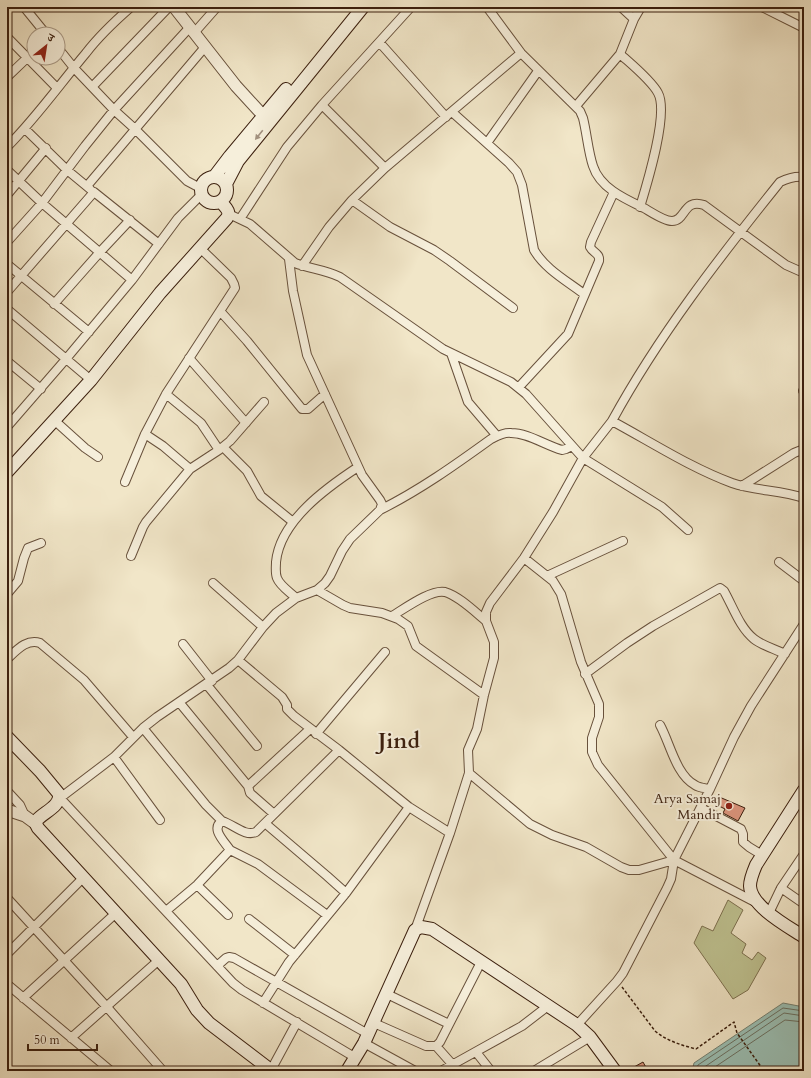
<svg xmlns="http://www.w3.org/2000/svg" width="811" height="1078" viewBox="0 0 811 1078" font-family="Cardo,'Noto Serif Devanagari',serif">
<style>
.green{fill:#bfc392;stroke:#7d7150}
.water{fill:#9bc0b5;stroke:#758072}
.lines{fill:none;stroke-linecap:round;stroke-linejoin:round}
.shore{stroke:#6b7062;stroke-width:1}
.building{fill:#da947c;stroke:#3b1f0e}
.minor-casing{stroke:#68513c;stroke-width:10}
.tertiary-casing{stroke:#68513c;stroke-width:13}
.secondary-casing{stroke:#3b1f0e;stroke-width:14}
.path{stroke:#3b1f0e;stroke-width:1.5;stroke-dasharray:3 2;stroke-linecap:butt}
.minor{stroke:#f6efdb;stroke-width:8}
.tertiary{stroke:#f6efdb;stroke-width:11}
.secondary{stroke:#f6efdb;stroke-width:12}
.oneway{fill:#a2917f}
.poi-dot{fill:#8f2418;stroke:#f6efdb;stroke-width:1.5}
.labels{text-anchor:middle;stroke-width:4;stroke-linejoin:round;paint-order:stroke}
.poi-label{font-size:14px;fill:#3b1f0e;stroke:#f6efdb;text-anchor:end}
.town-label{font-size:22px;font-weight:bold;fill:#3b1f0e;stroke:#f6efdb}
</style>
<rect width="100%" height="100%" fill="#f1e6c8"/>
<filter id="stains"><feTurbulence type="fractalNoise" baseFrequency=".005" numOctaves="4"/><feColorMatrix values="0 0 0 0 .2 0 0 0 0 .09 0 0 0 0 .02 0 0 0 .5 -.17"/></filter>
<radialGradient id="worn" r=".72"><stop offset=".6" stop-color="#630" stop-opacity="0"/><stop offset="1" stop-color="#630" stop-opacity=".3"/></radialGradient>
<!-- green -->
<path class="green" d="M728,900L743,910L731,933L746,944L742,953L752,960L758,952L766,958L748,990L733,999L694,943L702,926L713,931Z"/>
<!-- water -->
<path class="water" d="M783,1003L804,1007V1071H692L694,1063Z"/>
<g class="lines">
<!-- shore -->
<path class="shore" d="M696,1071L698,1065L783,1008L804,1011
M701,1071L703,1068L784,1013L804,1016
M709,1071L785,1020L804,1022"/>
</g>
<!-- building -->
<path class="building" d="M717,796L745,808L738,821L723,813L725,809L713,803Z
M643,1062L648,1071H627Z"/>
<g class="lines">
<defs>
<path id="minor" d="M24,7L46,34
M487,7L521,53L580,111L583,118C587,134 588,151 593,166C600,188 625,199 644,208C651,212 664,221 672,221C686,221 683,198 704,205L786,265L804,273
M621,7L634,19
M762,7L804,28
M194,33L217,7
M7,37L57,88
M380,43L446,117
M58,48L74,68L114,110L135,129L187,181L202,189
M620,54C631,64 651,80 658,93C669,113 647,184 640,207
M7,77L27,58
M93,86L169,7
M322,105L385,168
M576,106L620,54L634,19L641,7
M452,112L509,163L517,172L522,185L534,250C545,269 567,281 584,294
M25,129L67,170L90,189
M487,143L538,71
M7,147C36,118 60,84 86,53C99,36 115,21 131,7
M7,170L42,203L132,280
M87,186L205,47
M7,195L46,148
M352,200L390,227L434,250L450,261L513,308
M229,214L250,224L295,263C310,269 324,269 340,277L443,349L511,382L526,394L583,458L662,507L688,530
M240,219L287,147L322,105L411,7
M7,242L42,203L85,146L114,110L190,27
M289,259L293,291L307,355L362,475L380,500L382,504L380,510L350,539L342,551L330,576L325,583L317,590L296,598L276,613L263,627L238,660L229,668L157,717L143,728L114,757L60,798L233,983L242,990L356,1058
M7,264L89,332
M302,266L329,227L352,200L385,168L521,53
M7,292L94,192L159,244
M54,304L100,252L130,220
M7,309L91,380
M220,311L247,341L302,409H308L325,394
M451,353L468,402L497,436
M189,358L246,423
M7,361L41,389
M519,387L568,334L599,261C600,253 593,253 590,247L591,242L614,192
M803,391L804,389
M166,394L201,423L219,450
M54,420L85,448L98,457
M612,421C659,335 719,258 780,182C788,178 795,176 804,177
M7,427L66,359L132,280L178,218L202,194
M145,434L163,446L190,469
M223,447L247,471L261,496L293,522
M125,482L145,434L166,394L235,288L234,284L231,278L200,248
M742,486L794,453L804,449
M380,510C420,490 455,465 491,439C497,436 504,432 511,433C528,433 545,445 562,450L566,449L572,446
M131,556L143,527L146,522L190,469L219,450L230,441L264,402
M524,558L553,581L561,594L581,662L599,704V717L592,738V752L598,765L674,860L755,902
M779,562L804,581
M547,576L623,541
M213,583L263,627
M317,590L343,605L350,608L382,613L398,619L408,626L416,646L484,695
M7,594L18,581L24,558L28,548L41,543
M296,598C290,592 280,586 277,578C275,573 276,567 276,562C280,521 326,488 358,467
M392,616C404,609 431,589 445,592C459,596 475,612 486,621
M183,644L212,681
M7,659C16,651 27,638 40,643L84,680L133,737
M238,660L282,697L287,705V709L294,716L339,750L409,807L450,833
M585,674L627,643L653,626L720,588L724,591C733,607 740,628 754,639C763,646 775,649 785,654
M207,685L257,746
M179,702L248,786L250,793L274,814
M660,725C670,743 676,775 695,785C699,788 705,788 710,789
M143,728L206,805L222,821
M316,734L385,652
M114,757L160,820
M469,773L530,824L552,835L586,847L621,867L629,870H639L674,860
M248,786L310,729
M7,791L20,805L25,816
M701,808L741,829L743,834V842L749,847L762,855
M266,824L327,876L346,893
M230,850L258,864L327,915
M197,885L228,915
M781,888L804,904
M7,898L106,1006L163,1071
M166,911L197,885L230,850C225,842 210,829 222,821C233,824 245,837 256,832L339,750
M769,913L781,888L804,854
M249,919L295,955
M415,930L450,833L469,773L468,750L477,729L484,695L494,658V642L486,621V612L490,603L524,558L553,512L583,458L612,421C651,442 691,468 732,483C755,491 781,490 804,498
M7,954L83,878
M217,966L226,958L229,957L234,958L368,1034
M7,984L111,1071
M387,994L449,1024
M23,998L116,913
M263,1003L289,962L346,893L409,807
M374,1023L426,1046H436L440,1042L481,962
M577,1025L617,981L623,973L667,888L671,879L674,860L710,789L734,737L751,706L804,624
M71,1038L159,960
M364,1043L415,1071
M436,1046L452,1064
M476,1052L491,1071
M271,1070L297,1022
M441,1071L522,1026L548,1006
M534,1071L590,1037"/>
<path id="tertiary" d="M174,7L236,86L269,122
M7,810L25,816L36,824"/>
<path id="secondary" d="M214,177L230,156L286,89
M201 190a13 13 0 1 1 26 0a13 13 0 1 1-26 0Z
M226,184L238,161L363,7
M7,472L91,380L160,293L227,218C231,211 225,207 221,202
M7,737L40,771L59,794C61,806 44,812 37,820L36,824L38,828L181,984L197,1010L209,1023L272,1071
M804,790L756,865C753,872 750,879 750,886C751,907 789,927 804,937
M347,1071L364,1043L415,930L421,927L432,929L577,1025L590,1037L615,1071"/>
</defs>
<!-- minor casing -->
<use href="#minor" class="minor-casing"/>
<!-- tertiary casing -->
<use href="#tertiary" class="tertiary-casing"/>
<!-- secondary casing -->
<use href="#secondary" class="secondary-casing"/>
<!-- path -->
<path class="path" d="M622,987L655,1031C667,1041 681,1045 696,1049L734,1022L737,1033L764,1071"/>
<!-- minor -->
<use href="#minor" class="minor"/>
<!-- tertiary -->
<use href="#tertiary" class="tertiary"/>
<!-- secondary -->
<use href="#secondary" class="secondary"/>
</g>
<!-- one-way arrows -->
<defs><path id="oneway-solid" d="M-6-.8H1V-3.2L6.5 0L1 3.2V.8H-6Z"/></defs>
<use class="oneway" href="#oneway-solid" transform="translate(259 135) rotate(129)"/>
<!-- markers -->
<circle class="poi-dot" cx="729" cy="806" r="4"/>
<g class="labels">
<!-- poi labels -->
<g class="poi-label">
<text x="721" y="803">Arya Samaj<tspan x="721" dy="16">Mandir</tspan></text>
</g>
<!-- town labels -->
<g class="town-label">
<text x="399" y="748">Jind</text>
</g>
</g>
<!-- margin -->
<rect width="811" height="1078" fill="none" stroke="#f1e6c8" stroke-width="24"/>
<rect x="8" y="8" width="795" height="1062" fill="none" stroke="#3b1f0e" stroke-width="2"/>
<rect x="12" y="12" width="787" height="1054" fill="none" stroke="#3b1f0e"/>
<!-- north arrow -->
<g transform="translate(46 46) rotate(30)"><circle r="19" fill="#f6efdb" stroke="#ab9c89"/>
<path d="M0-3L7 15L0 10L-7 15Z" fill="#8f2418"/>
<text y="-6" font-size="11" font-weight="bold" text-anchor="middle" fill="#3b1f0e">उ</text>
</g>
<!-- scale -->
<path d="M28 1044v6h69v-6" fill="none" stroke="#3b1f0e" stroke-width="2"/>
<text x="34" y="1044" font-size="12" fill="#3b1f0e" stroke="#f6efdb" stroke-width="3" paint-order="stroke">50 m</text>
<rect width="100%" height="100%" filter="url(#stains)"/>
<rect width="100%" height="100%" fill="url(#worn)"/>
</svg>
